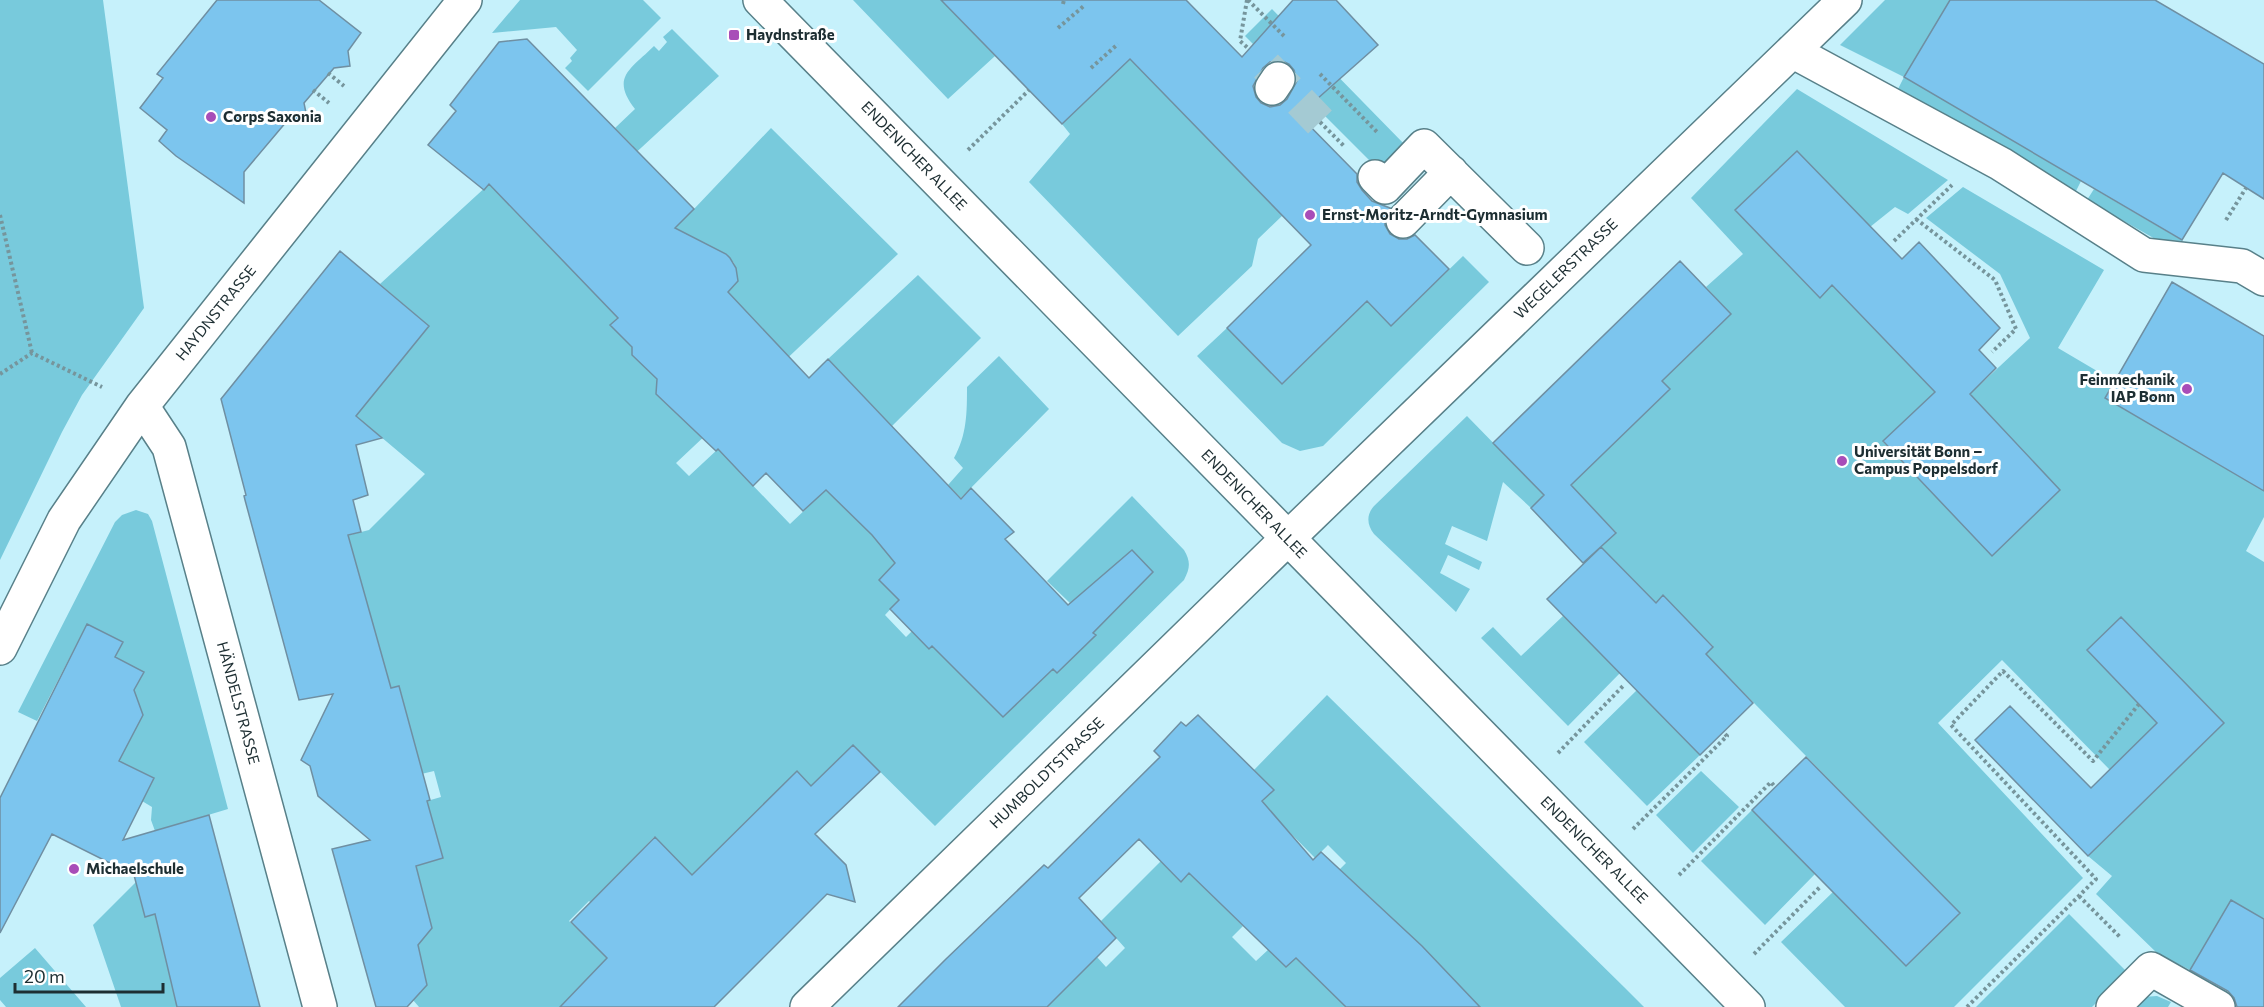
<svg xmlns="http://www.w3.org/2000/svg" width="2264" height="1007" viewBox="0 0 2264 1007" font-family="Commissioner,sans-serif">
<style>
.green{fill:#78cadc;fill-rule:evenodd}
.building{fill:#7cc5ee;stroke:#6f8fa2;stroke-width:1.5;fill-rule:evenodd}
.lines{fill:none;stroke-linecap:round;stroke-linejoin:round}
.minor-tunnel{stroke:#a4cad3;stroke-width:33;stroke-dasharray:33 16;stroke-linecap:butt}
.minor-casing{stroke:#588089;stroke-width:36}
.path{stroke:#76959c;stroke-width:4;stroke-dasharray:3 3;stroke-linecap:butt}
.minor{stroke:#fff;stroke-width:33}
.poi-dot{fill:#a84db8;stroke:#fff;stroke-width:2}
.labels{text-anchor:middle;stroke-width:6;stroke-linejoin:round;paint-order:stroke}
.poi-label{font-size:15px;font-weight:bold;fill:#1d2e32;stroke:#fff;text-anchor:start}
.street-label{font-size:15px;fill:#1d2e32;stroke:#fff}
</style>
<rect width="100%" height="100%" fill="#c6f1fb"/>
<!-- green -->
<path class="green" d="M0,0H103L144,308L82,395L62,432L0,560Z
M520,0H643L661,18L588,91L565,68L572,61L570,58L577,50L556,27L492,33Z
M853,0H941L995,56L948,99Z
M1885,0H1950L1905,77L2081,181L2075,193L1898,89L1904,77L1840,45Z
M1272,9L1407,147L1382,173L1245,36Z
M672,29L719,76L629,159L625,155L633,146L615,128L635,109C610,77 631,69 654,46L659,51L667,42L663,37Z
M1129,58L1283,215L1258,239L1252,266L1178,336L1029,182L1070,134L1062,124Z
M1797,89L1948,180L1908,214L1895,207L1870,227L1797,151L1735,210L1819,297L1834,283L1935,392L1883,442L1992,555L2060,490L1970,394L2030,338L2000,274L1926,218L1963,187L2104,270L2058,348L2114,381L2105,398L2264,491V517L2246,551L2264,562V919L2231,900L2190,970L2157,953L2096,894L2112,876L2088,856L2224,723L2121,617L2087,650L2158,723L2110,770L2002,660L1938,723L2083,878L1954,1007H1845L1781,942L1833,892L1959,912L1706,654L1713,646L1663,596L1656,603L1601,547L1616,532L1563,477L1620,437L1670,389L1662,381L1730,313L1706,287L1743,254L1691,198Z
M771,128L898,254L676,463L689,476L718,449L790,524L826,490L898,560L879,580L899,600L885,615L906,637L912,631L940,638L957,671L1003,717L1051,666L1095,635L1071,604L1047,581L1132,496L1184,550C1191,562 1190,568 1184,580L935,826L853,745L811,786L797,772L692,875L654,837L632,860L626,938L589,901L569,921L610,960L560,1007H419L413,1000L427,985L417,941L423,939L432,928L416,866L443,858L427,801L441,797L434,771L417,775L393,720L407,715L399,686L385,690L330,540L369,530L425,474L342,404L391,373L429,326L380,284L489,184L600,298L694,209ZM726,254L734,263L738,281L728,292L673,410L656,394L657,379L632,355V347L610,325L651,286Z
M2094,189L2183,241L2157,240L2087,200Z
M1463,256L1489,282L1323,446L1300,451L1282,443L1197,356L1227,328L1282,384L1363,297L1391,326Z
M918,275L981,338L892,426L828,359Z
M999,356L1049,409L961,498L948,485L963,468L954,458C967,435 967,412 967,387Z
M1467,416L1544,495L1531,508L1503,482L1487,541L1452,526L1445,544L1482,562L1479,570L1448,555L1440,573L1470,589L1456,612L1374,534C1367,525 1366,515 1374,506Z
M136,510L148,514L152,521L228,809L155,831L151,820L152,807L142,801L154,778L119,761L129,698L143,672L115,657L123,642L87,624L37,721L18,712L115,522L122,515Z
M1564,615L1620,673L1568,726L1481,638L1493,627L1521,656Z
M1637,690L1700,755L1647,806L1584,742Z
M1327,695L1624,987L1644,1007H1480L1370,897L1334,875L1346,863L1328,845L1315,858L1261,803L1273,790L1254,770Z
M1701,771L1739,807L1693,853L1656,815Z
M1752,810L1815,874L1765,925L1701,861Z
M1161,861L1181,881L1190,872L1243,926L1232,937L1256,961L1269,949L1286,967L1297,957L1347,1007H1046L1097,957L1106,967L1125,948L1101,921Z
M136,882L145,917L159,913L177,1007H121L93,925Z
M2069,914L2127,972L2092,1007H1976Z
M35,948L86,1007H6L0,1000V978Z
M2157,996L2171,1002L2168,1007H2128L2143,997Z"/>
<!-- building -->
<path class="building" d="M217,0H319L361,33L348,51L350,66L334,68L304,103L307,118L287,121L244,172V203L176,156L159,141L167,130L140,108L163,78L157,74Z
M941,0H1186L1242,57L1293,0H1336L1378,45L1299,115L1357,174V182L1362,190L1372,201L1390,208L1385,217V225L1390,234L1399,239H1407L1415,235L1449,269L1391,326L1367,301L1282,384L1227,328L1311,245L1130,59L1062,124ZM1280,60L1289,64L1294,70L1297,81L1287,99L1280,105L1270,107L1261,103L1256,97L1253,86L1263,68L1270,62Z
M1950,0H2155L2264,64V199L2223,173L2182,240L1904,77Z
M527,39L694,209L675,228L726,254L730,258L736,268L738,281L728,292L809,378L828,359L961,499L971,488L1014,532L1005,539L1068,605L1132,550L1153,572L1093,633L1096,635L1057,673L1053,669L1003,717L932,646L929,649L890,609L899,600L879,580L895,563L872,535L826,490L803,511L766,473L753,486L718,449L716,451L656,394L657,379L632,355V347L610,325L618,318L489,184L484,190L428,145L456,111L450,105L499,42Z
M1797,151L1902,259L1919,242L2000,328L1979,350L1996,368L1970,394L2060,490L1992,556L1883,441L1935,392L1832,285L1820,298L1735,210Z
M340,251L429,326L356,416L382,438L356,445L368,495L353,500L361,532L348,535L391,688L399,686L430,800L427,801L443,858L416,866L432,928L418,945L427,985L407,1007H376L332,849L370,840L318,796L310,766L301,760L333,694L299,700L245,500L244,496L246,495L221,399Z
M1680,261L1731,314L1662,381L1670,389L1571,485L1616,533L1583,563L1531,508L1544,495L1493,443Z
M2172,282L2264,336V491L2105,398Z
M1601,547L1656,603L1663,595L1713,647L1706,654L1753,703L1700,755L1547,599Z
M2121,617L2224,723L2088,856L1975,740L2010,706L2091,788L2157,723L2087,650Z
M87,624L123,642L115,657L144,672L134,690L143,715L119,761L154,778L123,840L209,815L260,1007H177L155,914L145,917L134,875L52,834L0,933V798Z
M1198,715L1274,790L1262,801L1313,860L1321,852L1422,946L1480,1007H1346L1296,958L1286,967L1189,873L1181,882L1139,839L1079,898L1116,938L1047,1007H898L946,959L1044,865L1048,868L1160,757L1154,751L1181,722L1186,726Z
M853,745L880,772L815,834L846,865L855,902L827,894L714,1007H560L607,958L571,922L655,837L692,875L797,771L811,786Z
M1806,757L1960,913L1906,966L1752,810Z
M2231,900L2264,919V1007H2237L2234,998L2228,991L2190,970Z"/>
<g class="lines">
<!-- minor-tunnel -->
<path class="minor-tunnel" d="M1266,66L1320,122"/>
<defs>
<path id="minor" d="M760,0L1748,1007
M1792,51L2001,164L2144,255L2242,266L2264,279
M1272,88L1278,79
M1375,177L1385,187L1424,146L1527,248
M1403,221L1451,172
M142,406L169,447L320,1007
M0,648L64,520L142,406L465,0
M807,1007L1287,539L1845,0
M2113,1007L2151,969L2218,1007"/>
</defs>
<!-- minor casing -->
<use href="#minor" class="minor-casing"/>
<!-- path -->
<path class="path" d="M1247,0L1240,41L1249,49
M1248,0L1284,36
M1063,4L1064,0
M1058,28L1085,5
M1091,68L1118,44
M328,73L344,86
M1320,74L1378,133
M313,90L329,103
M1320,122L1345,147
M968,150L1029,90
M0,215L32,353
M1916,219L1995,280L2016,329L1992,352
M2226,220L2246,188
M1894,241L1952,185
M0,374L32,353L102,387
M1558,753L1624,685
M1633,829L1727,736L1723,732
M1679,875L1771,782L1775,787
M2079,896L2121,938
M1754,954L1821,886
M1967,1007L2096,879L1951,725L2003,671L2093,761L2139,704"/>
<!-- minor -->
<use href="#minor" class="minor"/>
</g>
<!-- markers -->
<g class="poi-dot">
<rect x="728" y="29" width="12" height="12" rx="3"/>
<circle cx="211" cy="117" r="6"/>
<circle cx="1310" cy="215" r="6"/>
<circle cx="2187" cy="389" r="6"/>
<circle cx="1842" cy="461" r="6"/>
<circle cx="74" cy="869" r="6"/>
</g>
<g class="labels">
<!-- poi labels -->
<g class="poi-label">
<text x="746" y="40">Haydnstraße</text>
<text x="223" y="122">Corps Saxonia</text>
<text x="1322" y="220">Ernst-Moritz-Arndt-Gymnasium</text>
<text x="2175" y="385" text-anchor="end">Feinmechanik<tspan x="2175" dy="17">IAP Bonn</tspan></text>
<text x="1854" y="457">Universität Bonn –<tspan x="1854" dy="17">Campus Poppelsdorf</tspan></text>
<text x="86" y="874">Michaelschule</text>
</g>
<!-- street labels -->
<g class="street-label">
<text transform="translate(914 156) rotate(46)" y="5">ENDENICHER ALLEE</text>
<text transform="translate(1566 269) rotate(-44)" y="5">WEGELERSTRASSE</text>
<text transform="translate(216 313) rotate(-51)" y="5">HAYDNSTRASSE</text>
<text transform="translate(1254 504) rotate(46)" y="5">ENDENICHER ALLEE</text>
<text transform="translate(238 703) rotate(75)" y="5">HÄNDELSTRASSE</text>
<text transform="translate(1047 773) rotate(-44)" y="5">HUMBOLDTSTRASSE</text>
<text transform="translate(1594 850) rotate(45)" y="5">ENDENICHER ALLEE</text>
</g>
</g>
<!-- scale -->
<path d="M15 983v9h148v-9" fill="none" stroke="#1d2e32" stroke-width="3"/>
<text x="24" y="983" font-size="18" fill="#1d2e32" stroke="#ffffff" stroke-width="4.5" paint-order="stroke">20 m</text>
</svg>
